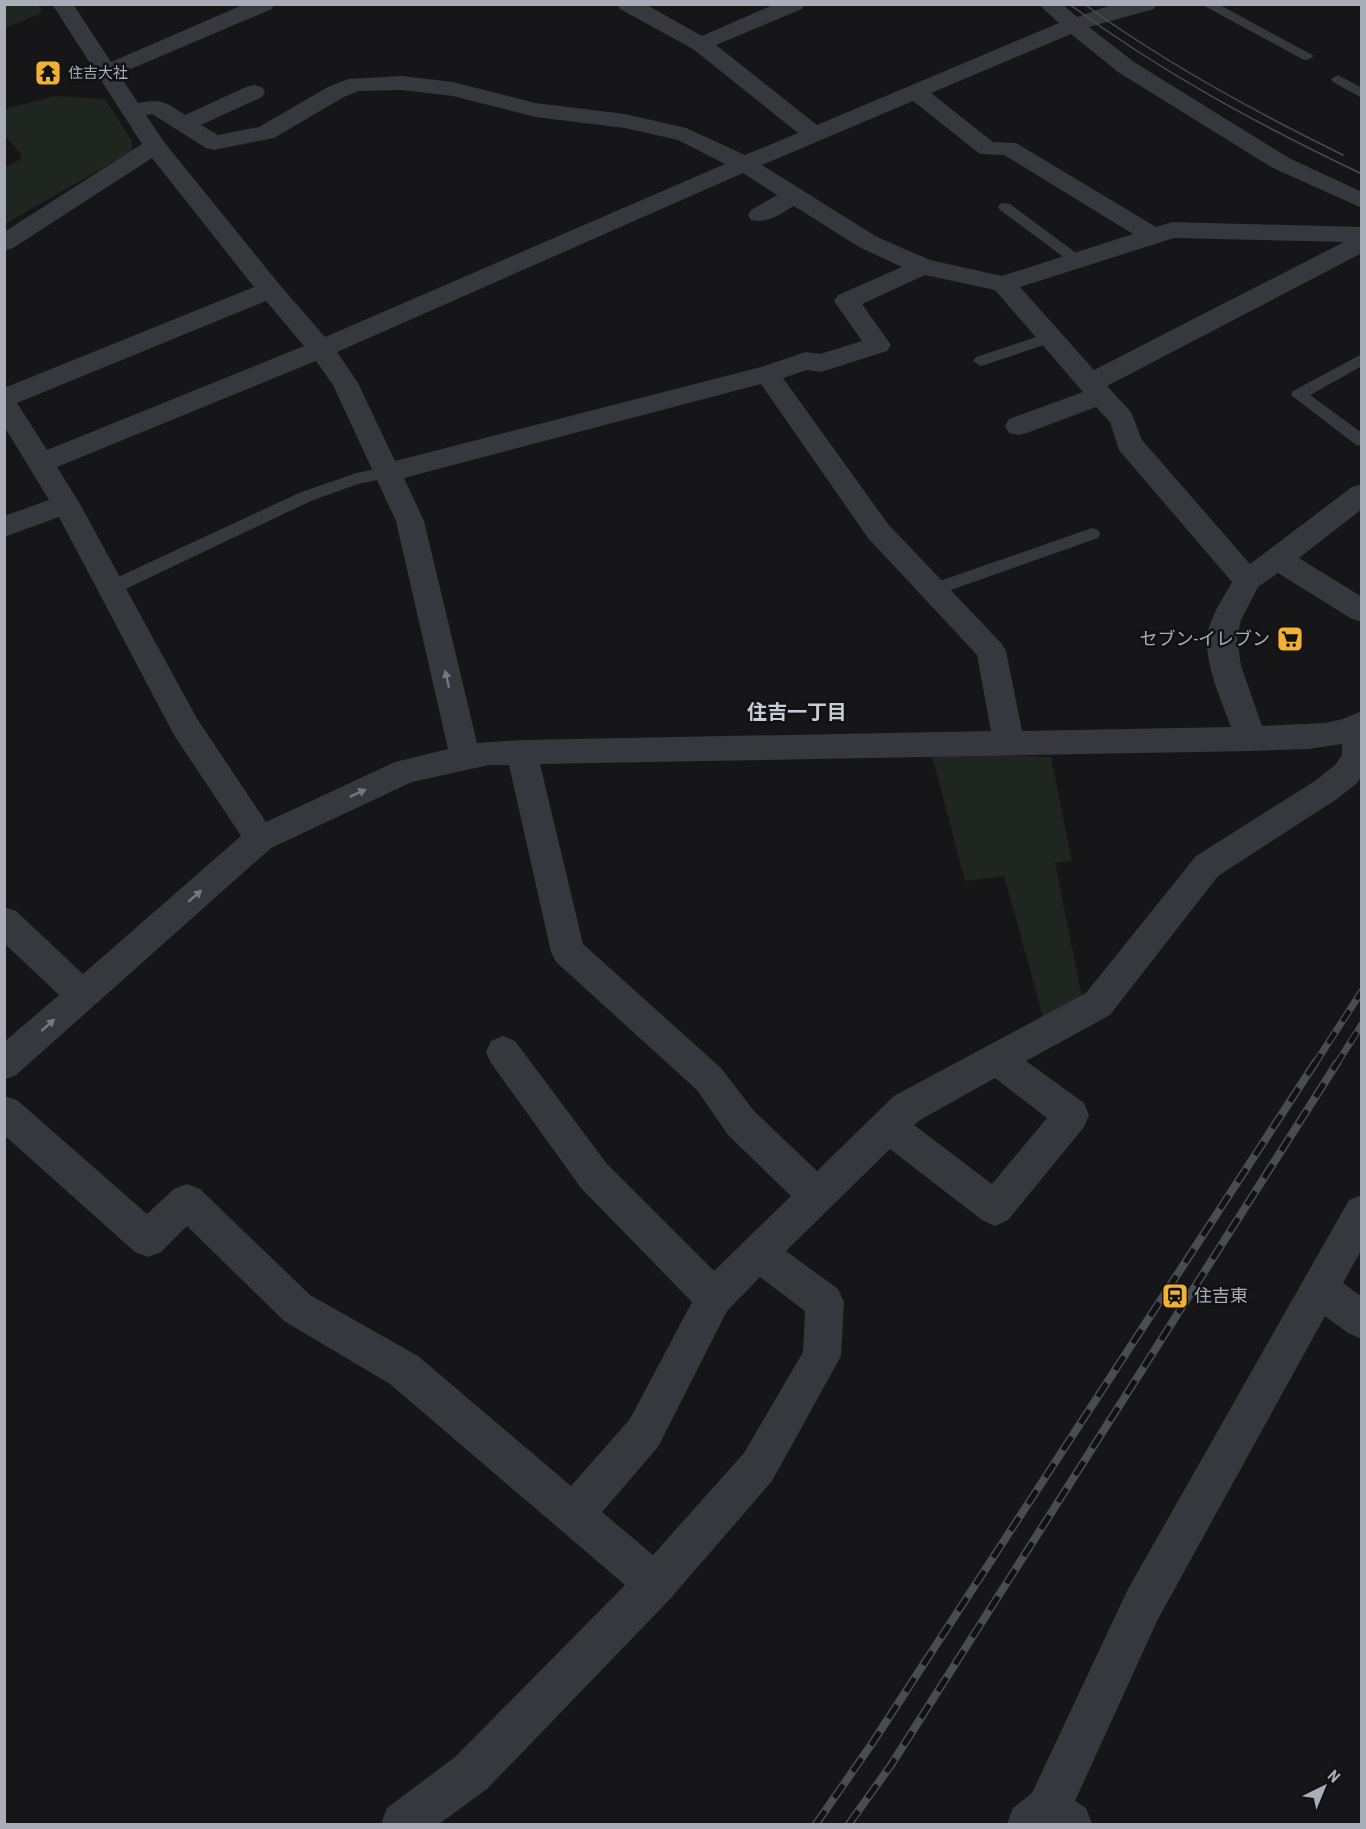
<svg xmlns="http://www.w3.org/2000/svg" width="1366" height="1829" viewBox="0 0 1366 1829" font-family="'Roboto Condensed','Noto Sans JP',sans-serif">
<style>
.green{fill:#1e261f}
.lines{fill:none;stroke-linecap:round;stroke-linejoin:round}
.service{fill:#37383d;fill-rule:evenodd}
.minor{fill:#37383d;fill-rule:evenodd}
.tram{stroke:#4a4c52;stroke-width:1.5}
.rail-far1-casing{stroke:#4a4c52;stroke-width:7}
.rail-casing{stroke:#4a4c52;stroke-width:8}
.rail-far1{stroke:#111113;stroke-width:4.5;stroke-dasharray:13;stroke-linecap:butt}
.rail{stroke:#111113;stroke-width:5;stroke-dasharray:16;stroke-linecap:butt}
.oneway{fill:#757881}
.labels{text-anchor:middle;stroke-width:5;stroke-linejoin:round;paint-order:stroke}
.far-poi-label{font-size:15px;fill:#a8adb8;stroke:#111113;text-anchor:start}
.poi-label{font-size:18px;fill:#a8adb8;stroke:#111113;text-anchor:end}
.neighbourhood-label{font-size:20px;font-weight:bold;fill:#c9ccd4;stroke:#111113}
</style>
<rect width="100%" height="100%" fill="#161618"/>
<!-- green -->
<path class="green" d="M5,4L38,5L42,10L39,14L5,28Z
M55,96L105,99L132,141V151L5,224L4,167L19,160L22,155L5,136V109Z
M931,752L1051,757L1072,861L1055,863L1082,997L1044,1020L1004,876L965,881Z"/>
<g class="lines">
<!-- service -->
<path class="service" d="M1201,4H1218L1314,56L1307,60L1302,59Z
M1338,75L1362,88V98L1333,82L1331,79Z
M1005,203L1010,204L1083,258L1085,261L1083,264H1073L1000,210L998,207L1000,204Z
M1051,332L1059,337L1056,341L981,366L973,361L976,357Z
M1362,354V366L1310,395L1362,433V446L1356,445L1291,395L1293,391Z
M387,467L393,469L395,473L393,477L358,484L311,501L117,593L111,594L105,593L102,588L105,583L299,493L356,473Z
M1092,528L1098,530L1100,534L1098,538L934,596L928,595L925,590L928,585Z"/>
<!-- minor -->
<path class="minor" d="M52,4H73L111,62L245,4H274L272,9L119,74L138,103C162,98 166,102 185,115L246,87L254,85L262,87L265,92L262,97L201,125L218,135L259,127L328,87L348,79L402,76L453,82L535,103L625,114L686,128L745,155L798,133L693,49L620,9L618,4H645L702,36L775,4H804L802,9L716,45L817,125L1059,23L1038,4H1062L1077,17L1114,4H1156L1154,9L1089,27L1134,62L1289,158L1362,192V208L1273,168L1118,72L1071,34L931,93L993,142L1016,143L1156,227L1172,222L1362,227V253L1107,386L1131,412L1142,440L1250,564L1352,487L1362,484V509L1299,558L1362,597V622L1352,619L1278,573L1258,587L1241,620L1237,637L1241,666L1262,726L1325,723L1343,719L1362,711V776L1357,783L1337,799L1218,876L1110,1015L1026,1061L1084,1103L1089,1115L1084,1127L1008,1220L995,1226L982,1220L890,1149L786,1251L838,1289L844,1302L841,1356L772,1481L670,1599L487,1789L439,1824H381L387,1808L455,1757L625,1585L390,1384L284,1321L187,1226L161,1252L148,1257L135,1252L4,1135V1096L17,1100L147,1214L174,1189L187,1184L200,1189L310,1295L418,1356L571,1486L630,1419L692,1302L581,1188L491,1063L486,1052L491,1041L503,1036L515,1041L607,1164L714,1271L791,1196L728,1135L697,1090L556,962L551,952L509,765H489L412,782L271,848L16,1075L4,1080V1042L59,995L4,943V907L16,911L83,974L241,836L174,735L59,517L4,537V516L49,500L4,426V388L254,287L152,158L13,248L4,251V232L142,144ZM402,90L453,96L535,117L625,128L678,140L725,164L325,337L279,284L164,142L146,115L152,114L206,148L214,150L274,138L344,97L359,91ZM913,101L980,154L1004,155L1133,234L1002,276L930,260L877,237L762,165ZM743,173L777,195L751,210L748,215L751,220C768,224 780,214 794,206L859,247L902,267L838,295L834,301L862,341L820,354L806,352L761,367L395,461L358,383L337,352ZM1174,238L1344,242L1094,370L1020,287ZM925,275L995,290L1083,392L1009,419L1005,426L1009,433L1018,435L1027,433L1096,407L1110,422L1119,450L1232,582C1224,597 1213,612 1209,628C1201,659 1221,698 1231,727L1022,731L1006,651L1001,643L888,524L783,378L807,370L821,372L887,351L891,345L862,304ZM266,301L304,346L47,450L17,403ZM316,361L333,385L396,521L448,749L395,762L266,822L196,717L80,504L57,467ZM761,384L868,538L977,655L991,731L522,740L477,743L424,521L404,478ZM1342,744V755L1335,765L1315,781L1196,856L1086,993L894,1096L817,1171L754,1111L721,1068L583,944L540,764L1251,751L1309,749ZM995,1078L1047,1118L992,1184L914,1125L920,1120ZM760,1277L805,1311L803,1352L744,1453L653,1555L602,1512L658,1447L727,1311Z
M1362,1195V1249L1343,1283L1362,1297V1339L1348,1333L1325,1316L1158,1619L1075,1801L1086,1808L1092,1824H1007L1013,1808L1032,1793L1128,1589L1349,1200Z"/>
<!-- tram -->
<path class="tram" d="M1069,4C1161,72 1259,125 1362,174
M1084,4C1165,63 1253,111 1343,155"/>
<defs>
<path id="rail-far1" d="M1314,1065L1362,991
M1336,1065L1362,1024"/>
<path id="rail" d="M816,1824L871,1745L1315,1063
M849,1824L891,1765L1337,1063"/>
</defs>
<!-- rail-far1 casing -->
<use href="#rail-far1" class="rail-far1-casing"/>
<!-- rail casing -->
<use href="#rail" class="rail-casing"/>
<!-- rail-far1 -->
<use href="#rail-far1" class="rail-far1"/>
<!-- rail -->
<use href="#rail" class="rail"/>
</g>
<!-- one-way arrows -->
<defs><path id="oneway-solid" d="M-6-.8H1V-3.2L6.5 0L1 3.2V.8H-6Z" transform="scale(1.5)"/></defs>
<g class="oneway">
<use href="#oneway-solid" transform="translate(447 679) rotate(-103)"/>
<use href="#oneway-solid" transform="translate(358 793) rotate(-25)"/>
<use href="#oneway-solid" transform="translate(195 896) rotate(-41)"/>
<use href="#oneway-solid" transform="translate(48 1025) rotate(-42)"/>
</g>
<!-- icons -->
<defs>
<symbol id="temple-square" viewBox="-11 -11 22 22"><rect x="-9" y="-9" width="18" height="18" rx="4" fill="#f2b134" stroke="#111113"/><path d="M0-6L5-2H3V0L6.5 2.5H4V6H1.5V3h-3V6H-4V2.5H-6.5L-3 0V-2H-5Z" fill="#111"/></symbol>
<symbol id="supermarket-square" viewBox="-11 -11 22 22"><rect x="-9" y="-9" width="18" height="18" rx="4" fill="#f2b134" stroke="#111113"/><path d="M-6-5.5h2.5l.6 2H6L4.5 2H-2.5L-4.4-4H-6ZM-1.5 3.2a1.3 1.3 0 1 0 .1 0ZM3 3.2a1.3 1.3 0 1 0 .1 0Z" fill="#111"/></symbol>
<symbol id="station-square" viewBox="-11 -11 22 22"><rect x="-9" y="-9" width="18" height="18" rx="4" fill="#f2b134" stroke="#111113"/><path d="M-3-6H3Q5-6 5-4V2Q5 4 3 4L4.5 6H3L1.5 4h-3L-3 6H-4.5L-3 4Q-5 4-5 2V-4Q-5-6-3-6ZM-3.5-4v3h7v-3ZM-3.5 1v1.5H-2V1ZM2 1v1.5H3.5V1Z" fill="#111"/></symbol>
</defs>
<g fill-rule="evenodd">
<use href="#temple-square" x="33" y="58" width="30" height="30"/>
<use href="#supermarket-square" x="1275" y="624" width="30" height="30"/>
<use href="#station-square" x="1160" y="1281" width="30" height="30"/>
</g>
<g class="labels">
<!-- far-poi labels -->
<g class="far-poi-label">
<text x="68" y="78">住吉大社</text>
</g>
<!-- poi labels -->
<g class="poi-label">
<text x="1270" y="645">セブン-イレブン</text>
<text x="1194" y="1302" text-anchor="start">住吉東</text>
</g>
<!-- neighbourhood labels -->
<g class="neighbourhood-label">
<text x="797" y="719">住吉一丁目</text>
</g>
</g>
<!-- border -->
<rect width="1366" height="1829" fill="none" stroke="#a8adb8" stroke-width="12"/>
<!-- north arrow -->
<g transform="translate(1324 1787) rotate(43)" stroke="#111113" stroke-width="4.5" paint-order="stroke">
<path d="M0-4.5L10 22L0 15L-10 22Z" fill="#a8adb8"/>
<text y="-9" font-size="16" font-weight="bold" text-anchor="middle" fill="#a8adb8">N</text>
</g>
</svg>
